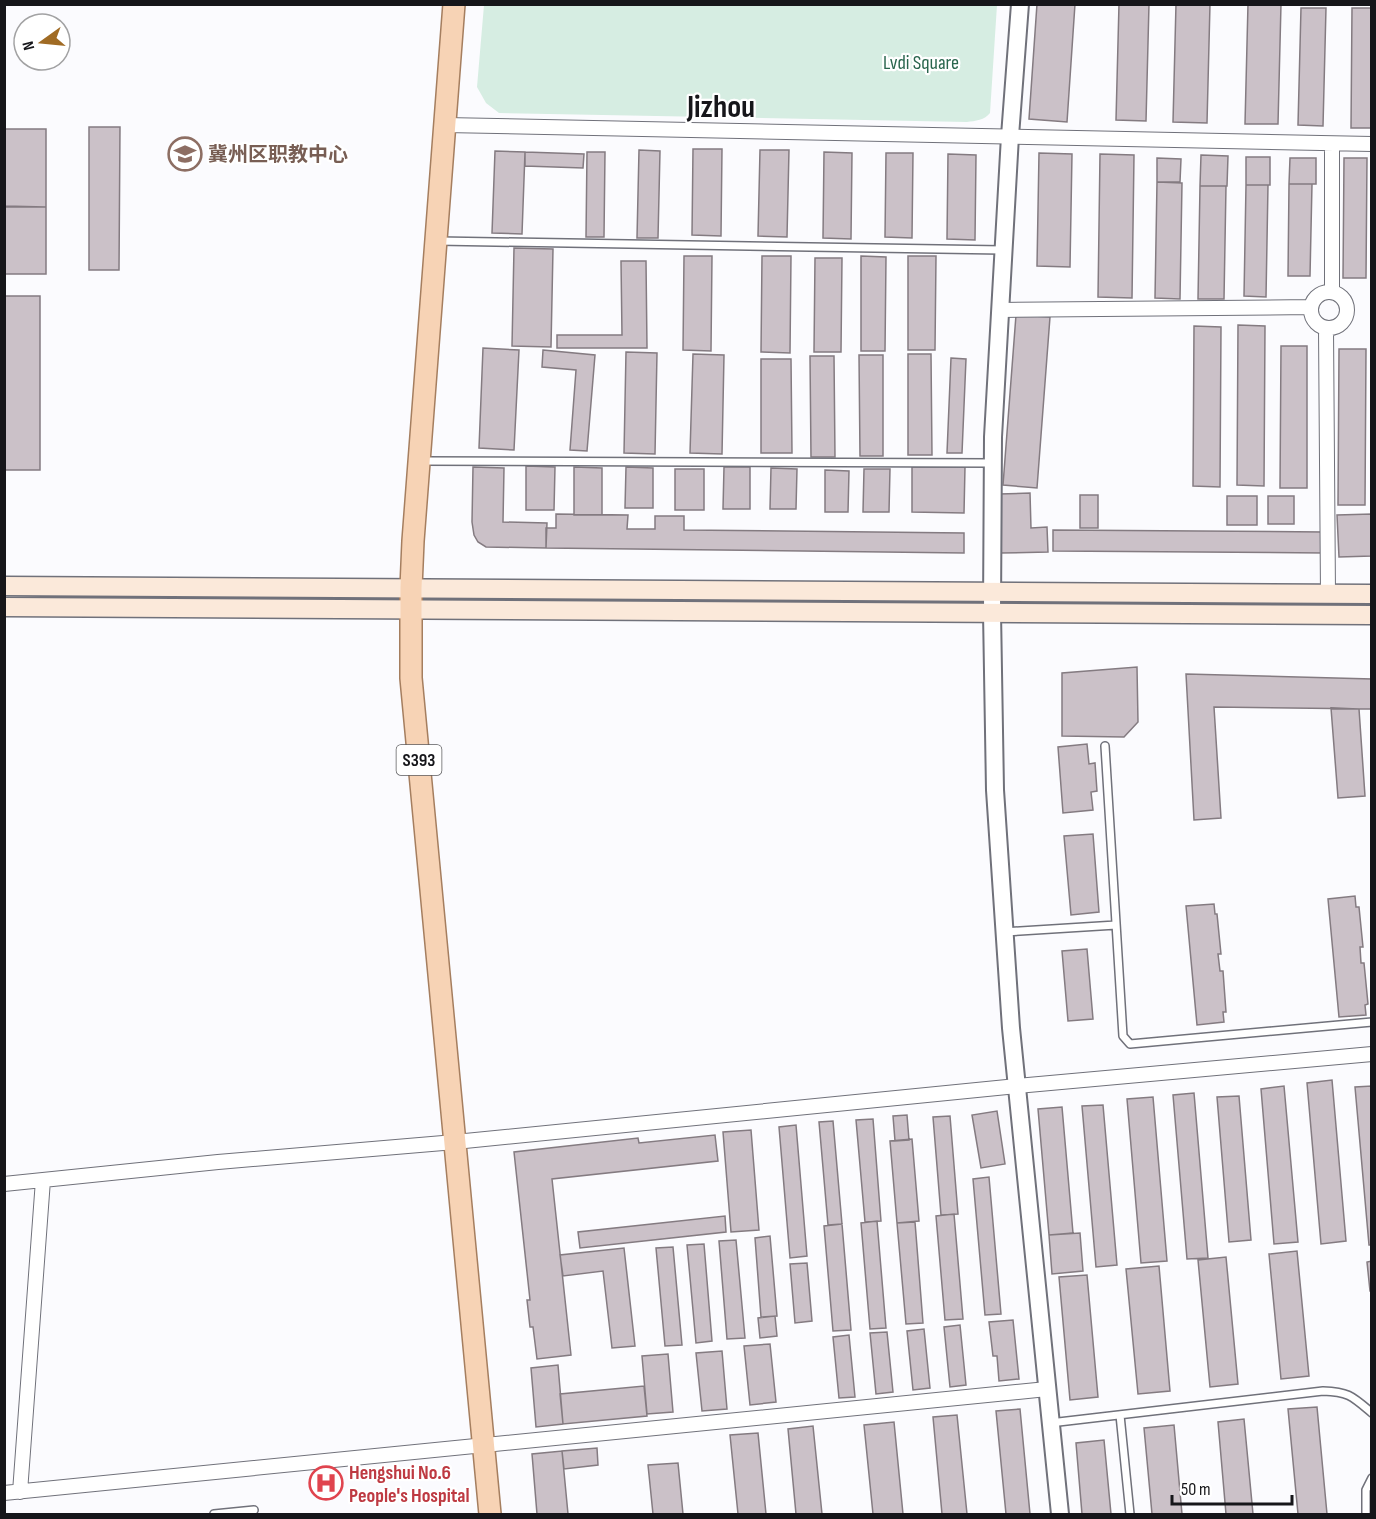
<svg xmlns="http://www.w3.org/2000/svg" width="1376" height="1519" viewBox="0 0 1376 1519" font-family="'Sofia Sans Condensed','Noto Sans SC',sans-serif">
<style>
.green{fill:#d6ede2}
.building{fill:#cbc1c8;stroke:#847b81;stroke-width:1.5}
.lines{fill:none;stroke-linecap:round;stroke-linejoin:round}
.service-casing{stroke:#70717a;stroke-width:10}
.minor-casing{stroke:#70717a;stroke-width:16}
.tertiary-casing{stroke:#70717a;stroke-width:20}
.secondary-casing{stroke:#70717a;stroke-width:21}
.primary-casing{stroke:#a57e5f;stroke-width:24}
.service{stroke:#fff;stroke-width:7}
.minor{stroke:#fff;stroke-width:14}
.tertiary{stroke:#fff;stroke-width:16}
.secondary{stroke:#fbe9da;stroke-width:18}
.primary{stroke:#f7d3b5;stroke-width:21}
.labels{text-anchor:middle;stroke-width:4.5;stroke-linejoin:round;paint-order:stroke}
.shield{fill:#fff;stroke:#5c5c5f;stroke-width:1.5}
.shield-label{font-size:18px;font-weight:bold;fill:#16161a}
.park-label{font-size:20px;fill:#29654d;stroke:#fff}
.education-label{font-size:20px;font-weight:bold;fill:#785e54;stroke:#fff;text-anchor:start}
.health-label{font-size:20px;font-weight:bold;fill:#be3a42;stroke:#fff;text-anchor:start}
.town-label{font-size:32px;font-weight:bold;fill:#16161a;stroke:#fff}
</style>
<rect width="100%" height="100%" fill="#fbfbfe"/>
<!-- green -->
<path class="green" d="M484,5H997L990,113C985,120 975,121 967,122L499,113L486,103L477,87Z"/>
<!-- building -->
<path class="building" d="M1037,4H1075L1067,122L1029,119Z
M1119,4H1149L1146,121L1116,120Z
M1176,4H1210L1207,123L1173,122Z
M1248,4H1281L1278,124H1245Z
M1301,8H1326L1323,126L1298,125Z
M1352,8H1372V128H1351Z
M89,127H120L119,270H89Z
M5,129H46V207L5,206Z
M693,149H722L721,236L692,235Z
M639,150L660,151L658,238H637Z
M760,150H789L787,237L758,236Z
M495,151L525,152L522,234L492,233Z
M525,152L584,154L583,168L525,166Z
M587,152H605L604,237H586Z
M824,152L852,153L851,239L823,238Z
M886,153H913L912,238L885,237Z
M1039,153L1072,154L1070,267L1037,266Z
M948,154L976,155L975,240L947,239Z
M1100,154L1134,155L1132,298L1098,297Z
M1201,155L1228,156L1227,186H1200Z
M1246,157H1270V185H1246Z
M1157,158L1181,159L1180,182H1157Z
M1290,158H1316V184H1289Z
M1344,158H1367L1366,278H1343Z
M1157,182L1182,183L1180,299L1155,298Z
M1289,184H1312L1310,276H1288Z
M1246,185H1268L1266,297L1244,296Z
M1200,186H1226L1224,299H1198Z
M4,207H46V274H4Z
M514,248L553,249L551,347L512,346Z
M684,256H712L711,351L683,350Z
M762,256H791L790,353L761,352Z
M861,256L886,257L885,351H861Z
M908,256H936L935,350H908Z
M815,258H842L841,352H814Z
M621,261H646L647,348H557V335H622Z
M4,296H40V470H4Z
M1016,315L1050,317L1037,488L1003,485Z
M1238,325L1265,326L1264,486L1237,485Z
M1194,326L1221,327L1220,487L1193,486Z
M1281,346H1307V488H1280Z
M483,348L519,350L514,450L479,448Z
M1339,349H1366L1365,505H1338Z
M543,350L595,355L587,451L570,450L576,370L542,367Z
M626,352L657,353L655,454L624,453Z
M693,354L724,355L722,454L690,453Z
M908,354H931L932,455H908Z
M859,355H883V456H860Z
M810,356H834L835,457H811Z
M951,358L966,359L962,453H947Z
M761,359H791L792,453H761Z
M526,466L555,467L554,510H526Z
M473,467L504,468L503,522L547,523L546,548L486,547L478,542L474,535L472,522Z
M574,467L602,468V515H574Z
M626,467L653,468V508H625Z
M724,467H750V509H723Z
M912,467H965L964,513L912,512Z
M771,468L797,469L796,509H770Z
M675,469H704V510H675Z
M864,469H890L889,512H863Z
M825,470L849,471L848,512H825Z
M1030,493L1031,528L1047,527L1048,552L1001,553L999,494Z
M1080,495H1098V528H1080Z
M1227,496H1257V525H1227Z
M1268,496H1294V524H1268Z
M556,514L628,515L627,529H655V516H684V530L964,533V553L546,548V528H556Z
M1372,514V556L1339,557L1337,515Z
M1053,530L1324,532V553L1053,551Z
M1137,667L1138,722L1124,737L1062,736V673Z
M1186,674L1372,679V709L1214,707L1221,818L1194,820Z
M1331,708L1359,709L1365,796L1338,798Z
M1087,744L1089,764L1095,763L1097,791L1091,792L1093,810L1063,813L1058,747Z
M1093,834L1099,912L1071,915L1064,836Z
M1355,896L1356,907H1359L1363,947H1360L1361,963H1364L1368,1004L1365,1005L1366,1015L1339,1017L1328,899Z
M1214,904L1215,914H1217L1221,954H1218L1220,971H1223L1226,1012H1223L1224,1022L1197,1025L1186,906Z
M1087,949L1093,1019L1068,1021L1062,951Z
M1332,1080L1346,1241L1321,1244L1307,1083Z
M1284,1086L1298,1242L1274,1244L1261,1089Z
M1372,1086V1245H1369L1355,1087Z
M1194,1093L1208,1258L1187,1259L1173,1095Z
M1239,1096L1251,1240L1229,1242L1217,1097Z
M1153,1097L1167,1261L1141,1263L1127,1099Z
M1103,1105L1117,1265L1096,1267L1082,1106Z
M1062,1107L1073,1233L1049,1235L1038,1109Z
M997,1111L1005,1164L981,1168L972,1115Z
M907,1115L909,1140L895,1141L893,1116Z
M950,1116L958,1214L941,1215L933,1117Z
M873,1119L881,1221L865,1222L856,1120Z
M833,1121L842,1224L828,1225L819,1122Z
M796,1125L807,1256L790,1258L779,1127Z
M751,1130L759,1230L731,1232L723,1132Z
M715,1135L718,1161L552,1179L571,1355L537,1359L533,1327H530L527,1300H530L514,1152L638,1138L639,1143Z
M912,1139L919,1221L897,1223L890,1141Z
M989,1177L1001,1314L985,1315L973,1179Z
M954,1214L963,1319L945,1320L936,1216Z
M725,1216L726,1232L580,1248L578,1232Z
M877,1221L886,1328L870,1329L861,1223Z
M915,1222L923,1323L906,1324L897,1223Z
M842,1224L851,1330L833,1331L824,1226Z
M1080,1233L1083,1271L1052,1274L1049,1235Z
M770,1236L777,1316L761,1317L755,1238Z
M736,1240L745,1338L727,1339L719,1241Z
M704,1244L712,1341L696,1343L687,1245Z
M673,1247L682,1345L665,1346L656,1248Z
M624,1248L635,1346L612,1348L603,1271L563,1276L560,1255Z
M1297,1251L1309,1376L1281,1379L1269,1254Z
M1226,1257L1238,1384L1210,1387L1198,1260Z
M1372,1261V1291H1370L1367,1262Z
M807,1263L812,1321L795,1323L790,1264Z
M1159,1266L1170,1391L1138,1394L1126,1269Z
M1087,1275L1098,1397L1070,1400L1059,1277Z
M775,1316L777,1336L760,1338L758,1318Z
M1013,1320L1019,1379L999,1381L997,1356H993L989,1322Z
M960,1325L966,1385L950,1387L944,1327Z
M924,1329L930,1388L913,1390L907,1331Z
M887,1332L893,1392L876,1394L870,1333Z
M849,1335L855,1397L839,1398L833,1337Z
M770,1344L776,1402L750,1405L744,1346Z
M722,1351L727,1409L702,1411L696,1353Z
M668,1354L673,1412L647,1414L642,1356Z
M558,1365L563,1424L536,1427L531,1368Z
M644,1386L647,1416L563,1424L560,1394Z
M1317,1407L1327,1514H1298L1288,1409Z
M1020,1409L1030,1514H1006L996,1411Z
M957,1415L967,1514H942L933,1417Z
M1244,1419L1253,1514H1226L1218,1422Z
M894,1422L903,1514H873L864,1425Z
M1174,1425L1182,1514H1152L1144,1428Z
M813,1426L822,1514H796L788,1429Z
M758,1433L766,1514H738L730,1435Z
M1104,1440L1111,1514H1082L1076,1443Z
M597,1448L598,1465L564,1469L562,1451Z
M562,1451L568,1514H537L532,1454Z
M678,1463L683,1514H653L648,1465Z"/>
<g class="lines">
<defs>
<path id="service" d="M438,241L1003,250
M422,461L993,463
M1105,746L1123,1036L1130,1044L1372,1022
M1004,932L1116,925
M1120,1415L1130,1514
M1050,1423L1323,1391C1349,1392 1352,1396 1372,1413
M214,1514L254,1510
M1366,1514V1490L1372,1478"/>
<path id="minor" d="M445,125L1372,144
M1311 310a18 18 0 1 1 36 0a18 18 0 1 1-36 0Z
M1332,292V144
M1001,310L1311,307
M1326,329L1328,594
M4,1184L218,1162L455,1142L1017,1086L1372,1054
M20,1492L43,1180
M4,1493L1047,1389"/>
<path id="tertiary" d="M1020,4L1010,136L993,437L992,612L995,790L1011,1028L1060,1514"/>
<path id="secondary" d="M4,586L1372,594
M4,607L1372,615"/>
<path id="primary" d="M454,4L413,541L411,588V678L490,1514"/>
</defs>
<!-- service casing -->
<use href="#service" class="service-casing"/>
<!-- minor casing -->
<use href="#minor" class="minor-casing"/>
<!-- tertiary casing -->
<use href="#tertiary" class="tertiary-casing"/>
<!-- secondary casing -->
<use href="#secondary" class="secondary-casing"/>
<!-- primary casing -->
<use href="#primary" class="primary-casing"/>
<!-- service -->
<use href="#service" class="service"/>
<!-- minor -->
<use href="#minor" class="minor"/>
<!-- tertiary -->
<use href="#tertiary" class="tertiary"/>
<!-- secondary -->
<use href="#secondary" class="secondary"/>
<!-- primary -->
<use href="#primary" class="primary"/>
</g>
<!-- icons -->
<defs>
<symbol id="school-ring" viewBox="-11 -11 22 22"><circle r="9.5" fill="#fff" stroke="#8d6e63" stroke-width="1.5"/><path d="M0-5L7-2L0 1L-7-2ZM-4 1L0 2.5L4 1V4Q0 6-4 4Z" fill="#8d6e63"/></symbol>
<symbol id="hospital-ring" viewBox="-11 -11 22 22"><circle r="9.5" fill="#fff" stroke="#e0444e" stroke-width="1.5"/><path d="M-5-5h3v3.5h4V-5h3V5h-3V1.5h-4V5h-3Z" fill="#e0444e"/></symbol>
</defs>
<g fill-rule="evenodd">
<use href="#school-ring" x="166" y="135" width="38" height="38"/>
<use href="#hospital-ring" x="307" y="1464" width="38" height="38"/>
</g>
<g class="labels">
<!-- shield labels -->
<rect class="shield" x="396.5" y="745" width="45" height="30" rx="4.5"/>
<g class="shield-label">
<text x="419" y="766">S393</text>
</g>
<!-- park labels -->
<g class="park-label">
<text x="921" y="69">Lvdi Square</text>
</g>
<!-- education labels -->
<g class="education-label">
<text x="208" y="161">冀州区职教中心</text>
</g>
<!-- health labels -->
<g class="health-label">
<text x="349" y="1479">Hengshui No.6<tspan x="349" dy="23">People's Hospital</tspan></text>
</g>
<!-- town labels -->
<g class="town-label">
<text x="721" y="117">Jizhou</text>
</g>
</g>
<!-- border -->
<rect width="1376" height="1519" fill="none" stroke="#16161a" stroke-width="12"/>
<!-- north arrow -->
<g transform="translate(42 42) rotate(255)"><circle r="28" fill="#ffffff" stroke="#a2a2a3" stroke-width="1.5"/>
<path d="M0-4.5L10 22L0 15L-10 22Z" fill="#a06b24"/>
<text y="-9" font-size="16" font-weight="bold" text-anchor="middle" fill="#16161a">N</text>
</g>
<!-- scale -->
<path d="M1172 1495v9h120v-9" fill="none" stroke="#16161a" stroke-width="3"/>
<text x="1181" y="1495" font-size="18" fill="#16161a" stroke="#ffffff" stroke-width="4.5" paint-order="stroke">50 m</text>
</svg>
